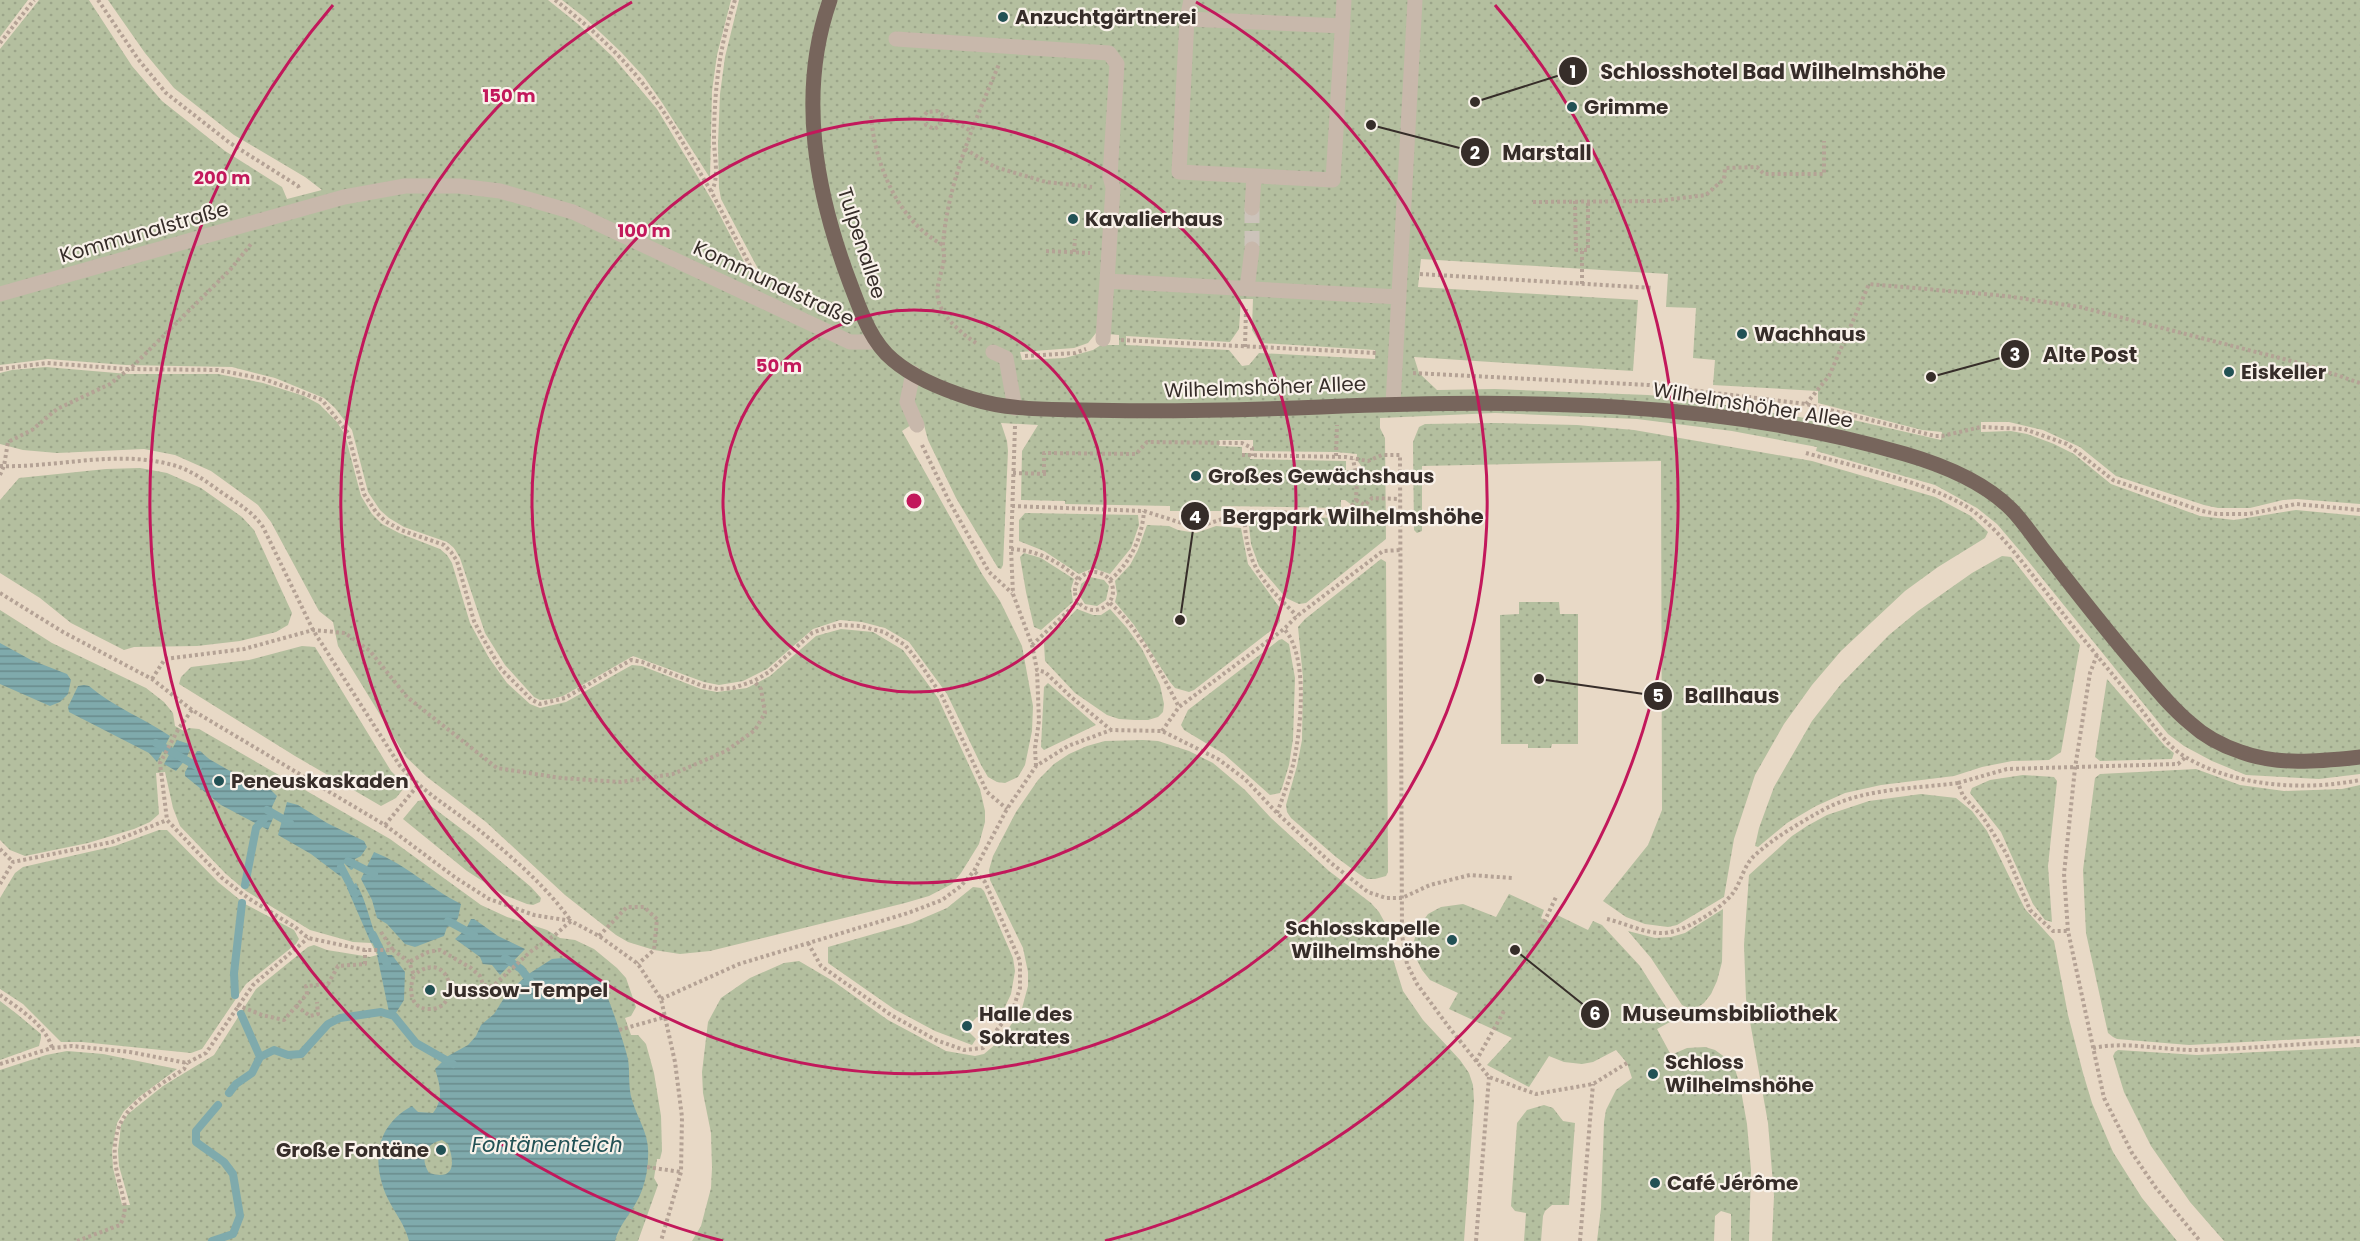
<svg xmlns="http://www.w3.org/2000/svg" width="2360" height="1241" viewBox="0 0 2360 1241" font-family="Poppins,sans-serif">
<style>
.park{fill:url(#park-dots)}
.plaza{fill:#e8d9c6;fill-rule:evenodd}
.water{fill:url(#water-rules);fill-rule:evenodd}
.lines{fill:none;stroke-linecap:round;stroke-linejoin:round}
.stream{stroke:#7faaac;stroke-width:8}
.minor-tunnel{stroke:#ccc3ba;stroke-width:15;stroke-dasharray:15 8;stroke-linecap:butt}
.path{stroke:#b4a295;stroke-width:4;stroke-dasharray:3 3;stroke-linecap:butt}
.minor{stroke:#c8b8ab;stroke-width:15}
.major{stroke:#77655c;stroke-width:15}
.ring{fill:none;stroke:#c2185b;stroke-width:3}
.poi-dot{fill:#225155;stroke:#f9f2ea;stroke-width:2}
.labels{text-anchor:middle;stroke-width:4.5;stroke-linejoin:round;paint-order:stroke}
.poi-label{font-size:20px;font-weight:bold;fill:#362d29;stroke:#f9f2ea;text-anchor:start}
.street-label{font-size:20px;fill:#362d29;stroke:#f9f2ea}
.water-label{font-size:21px;font-style:italic;fill:#225155;stroke:#f9f2ea}
.centre{fill:#c2185b;stroke:#f9f2ea;stroke-width:3}
.ring-label{font-size:18px;text-anchor:middle;font-weight:bold;fill:#c2185b;stroke:#f9f2ea;stroke-width:4.5;stroke-linejoin:round;paint-order:stroke}
.leader{fill:none;stroke:#362d29;stroke-width:2}
.callout-dot{fill:#362d29;stroke:#f9f2ea;stroke-width:2}
.mark-label{font-size:18px;text-anchor:middle;font-weight:bold;fill:#fff}
.callout-label{font-size:21px;text-anchor:middle;font-weight:bold;fill:#362d29;stroke:#f9f2ea;stroke-width:4.5;stroke-linejoin:round;paint-order:stroke}
</style>
<defs>
<pattern id="park-dots" width="8" height="8" patternUnits="userSpaceOnUse" patternTransform="scale(1.5)"><rect width="8" height="8" fill="#b4bf9f"/><path d="M2 2h.1M6 6h.1" fill="none" stroke="#9ba489" stroke-width="1.8" stroke-linecap="round"/></pattern>
<pattern id="water-rules" width="6" height="5" patternUnits="userSpaceOnUse" patternTransform="scale(1.5)"><rect width="6" height="5" fill="#7faaac"/><path d="M0 2.5h6" fill="none" stroke="#698b8c"/></pattern>
</defs>
<rect width="100%" height="100%" fill="#f1e8de"/>
<!-- park -->
<path class="park" d="M0,0H2360V1241H0Z"/>
<!-- plaza -->
<path class="plaza" d="M28,0H39L0,49V37Z
M89,0H108L145,53L174,88L234,135L305,177L322,190L287,199L282,187L225,151L162,101L132,66Z
M548,0H562L584,17L621,52L644,77L663,104L710,178L712,91L717,55L731,0H739L725,57L720,94L718,144L719,188L721,199L765,282L764,288L751,282L752,277L713,202L657,109L613,57L578,24Z
M1421,259L1668,274L1666,307L1696,308L1693,358L1715,360L1713,385L1818,391V403L1922,430L1942,432L1941,440L1818,412L1817,420L1689,399L1648,395L1495,389L1437,390L1419,373L1414,357L1633,371L1638,300L1418,287Z
M1241,299H1253L1252,330L1260,343L1375,350V359L1259,353L1249,365L1242,366L1229,350L1126,345V336L1230,342L1239,329Z
M1096,333L1119,335V345H1101L1093,350L1065,358L1022,360L1020,352L1074,348L1088,343Z
M48,359L125,365L232,367L275,378L324,398L335,408L352,430L368,492L380,510L389,518L404,527L447,542L454,548L460,558L485,633L505,665L534,697L540,700L551,699L563,696L633,656L704,682L719,685L743,681L767,669L813,629L840,620L862,622L885,628L909,642L947,694L981,765L988,777L997,782L1005,783L1018,777L1025,765L1032,731L1033,706L1022,646L1000,601L982,574L902,431L911,425H924L928,440L956,498L998,568L1001,569L1003,565L1008,451L1007,441L1001,423L1038,425L1022,451L1021,500L1065,501V504L1170,506V511H1189V518H1203L1204,511H1221L1222,506L1341,508V500H1345L1356,508H1361V518L1248,517L1251,544L1259,566L1286,598L1299,604L1306,603L1386,539L1385,438L1380,428V418L1495,413L1637,419L1732,431L1817,447L1816,451L1935,485L1977,508L1997,524L2020,551L2168,734L2184,746L2212,761L2246,775L2319,779L2360,774V785L2342,789L2284,791L2240,785L2196,769L2100,774L2095,778L2083,870L2086,933L2108,1033L2113,1037L2117,1039L2189,1045L2360,1036V1047L2197,1055L2118,1050L2115,1052L2113,1056L2124,1092L2151,1146L2190,1202L2224,1241H2177L2142,1198L2113,1152L2092,1103L2083,1073L2068,1015L2054,941L2025,909L1987,831L1972,811L1956,798L1921,794L1869,801L1827,815L1807,826L1792,836L1749,875L1744,945L1746,999L1768,1123L1774,1196L1772,1241H1749L1751,1170L1747,1124L1740,1085L1733,1063L1715,1050L1705,1047L1687,1048L1671,1055L1657,1029L1670,1022L1671,1015L1640,966L1602,925L1593,921L1588,930L1555,914L1551,923L1541,918L1544,910L1509,894L1496,917L1463,904L1441,907L1428,914L1418,928L1414,941L1416,958L1422,970L1430,980L1458,993L1449,1009L1512,1038L1487,1065L1529,1087L1549,1056L1564,1062L1582,1064L1593,1062L1616,1050L1627,1063L1632,1078L1616,1090L1606,1110L1604,1122L1601,1208L1597,1241H1541L1543,1216L1545,1211L1552,1205H1569L1575,1123L1563,1121L1553,1108L1544,1105L1527,1110L1517,1123L1511,1206L1515,1211L1526,1213L1524,1241H1464L1474,1101L1473,1085L1469,1073L1460,1060L1423,1020L1403,991L1393,959L1390,932L1379,912L1371,903L1329,871L1271,818L1245,790L1213,763L1189,751L1158,741L1143,740L1105,741L1087,746L1069,754L1054,764L1038,780L1016,812L993,856L989,870L990,880L1023,948L1028,972V986L1021,1012L997,1043L984,1054L975,1056L946,1051L888,1020L833,981L799,961L784,963L750,978L721,998L708,1022L702,1072L703,1093L711,1133L712,1168L711,1188L701,1226L692,1241H638L658,1185L654,1178L657,1159H660L662,1151L661,1116L654,1073L646,1044L638,1035H631L625,1018L631,1016L636,1007L626,978L617,968L594,949L575,940L560,938L547,930L507,917L481,905L390,839L199,729L189,728L184,731L175,726L173,713L164,702L146,688L52,643L0,610V573L40,598L71,623L124,650L134,647L197,646L240,641L276,632L288,625L292,613L254,530L242,517L201,488L167,473L140,468L106,469L19,478L0,500V444L23,450L57,453L144,449L175,455L211,471L258,505L271,522L319,611L333,622L338,646L406,757L427,777L486,822L565,895L616,935L628,942L654,950L680,954L710,951L905,903L929,896L952,884L961,873L979,844L985,822V811L980,789L938,698L903,650L873,632L841,629L816,636L770,676L747,688L717,692L701,689L642,666L632,665L566,702L540,708L530,704L507,683L489,658L470,623L452,563L447,555L440,549L399,533L382,524L372,514L361,496L345,435L337,422L319,404L304,396L263,383L218,374H128L46,367L12,370L0,373V365ZM1495,423L1577,425L1634,430L1812,461L1935,497L1971,516L1988,532L1985,538L1938,567L1905,591L1841,651L1812,685L1784,724L1755,775L1734,839L1724,897L1677,925L1668,927L1645,924L1626,917L1603,901L1648,845L1662,810L1661,461L1422,466V531L1417,533L1414,530L1413,442L1419,427L1425,424ZM1025,513L1138,515L1139,525L1131,548L1110,574L1093,568L1079,574L1044,551L1019,541V520ZM1147,525L1169,526L1178,530L1196,533L1216,526L1241,528L1248,564L1280,608V621L1277,626L1194,690L1189,692L1175,688L1170,682L1134,625L1115,602L1117,594L1115,581L1130,565L1138,550ZM1024,553L1041,558L1074,579L1071,589L1073,602L1041,630L1034,627L1026,592L1020,557ZM2002,556L2011,557L2080,645L2061,752L2049,760L2012,761L1982,767L1954,776L1881,785L1845,793L1816,806L1787,823L1758,847L1755,846L1759,828L1774,787L1812,721L1841,684L1889,635L1918,611L1972,573ZM1381,559L1386,562L1388,872L1386,876L1375,879H1367L1359,874L1336,857L1291,818L1287,812L1286,805L1297,766L1302,740L1303,678L1298,627L1305,619ZM1090,577L1104,580L1109,586L1106,600L1097,606L1085,604L1079,595L1081,584ZM1519,602H1559L1560,614H1578V744H1552L1551,748H1528V744H1501L1500,615L1519,614ZM1077,609L1093,615H1101L1110,609L1127,628L1142,649L1160,685L1164,704L1163,712L1158,717L1148,720H1135L1119,719L1107,715L1075,693L1045,661L1044,643ZM1282,639L1289,644L1295,678L1293,739L1289,765L1282,788L1280,793L1270,795L1224,754L1184,730L1181,725L1188,710L1279,640ZM302,646L315,647L391,771L404,784V788L396,798L381,806L295,756L179,684L181,677L191,667L249,660ZM2107,679L2165,746L2174,753L2172,759L2100,761L2095,757ZM1048,683L1096,725L1044,750L1041,747L1044,687ZM2023,775L2054,777L2057,781L2048,866L2052,922L2045,920L2033,904L2001,832L1970,793L1972,788L1990,780ZM423,800L472,837L531,887L541,898L540,902L533,905L527,904L504,895L467,871L403,819L418,801ZM973,887L981,888L984,891L1013,958L1015,971L1011,994L1004,1009L998,1013L988,1014L986,1019L977,1017L970,1024L969,1032L976,1039L972,1045L935,1031L894,1009L828,963V947L912,923L947,908ZM1723,909L1722,962L1717,981L1711,994L1704,1003L1695,1009L1693,1007H1686L1682,1005L1651,958L1628,931L1655,938L1671,937L1685,933Z
M1981,422H2009L2043,430L2080,447L2116,476L2204,505L2218,508H2250L2283,500L2297,499L2360,504V516L2296,510L2234,520L2200,516L2111,484L2074,454L2054,444L2027,434L2011,431L1981,432Z
M1219,440H1253V451L1336,452L1357,454V460L1362,467L1346,471V461L1250,459V453H1242V447L1219,446Z
M165,772L173,808L180,826L226,874L246,891L310,930L353,942L371,943L377,955L370,957L327,950L314,945L308,947L256,989L214,1055L163,1086L128,1114L121,1125L118,1151L119,1166L130,1205H122L113,1168L112,1150L117,1123L124,1111L139,1097L177,1069L103,1054L67,1051L46,1055L0,1070V1060L39,1046L41,1038V1034L17,1014L0,1001V989L23,1004L61,1042H82L191,1053L202,1049L246,984L296,944L299,939L294,930L245,904L218,882L167,830H159L115,846L23,867L15,873L0,898V840L10,850L25,856L88,843L134,829L150,822L159,814L156,773Z
M1721,1211L1731,1214V1241H1714L1715,1216Z"/>
<!-- water -->
<path class="water" d="M0,643L31,660L67,674L71,680L68,694L60,702L50,706L0,684Z
M84,685L89,686C114,707 143,718 170,736L157,762L149,753L69,712L68,707L78,686Z
M177,740L189,744L191,747L186,759L176,771L164,764Z
M197,751H200L209,759L260,788L271,790L277,796L272,807L274,816L268,830L221,805L185,776V772Z
M287,802L298,805L327,823L364,841L367,847L361,856L355,859L353,869L351,870L344,863L345,875L340,876L311,854L278,835Z
M374,852C405,864 431,889 461,904L458,918L454,925L447,927L444,936L415,947L405,944L387,924L377,918L372,900L361,879Z
M356,883C368,904 369,922 379,943H371L347,888Z
M471,919H474L498,936L525,949L500,975L492,965L483,964L480,957L455,939L466,929Z
M377,955H392L405,972L404,1000L394,1016L390,1017Z
M562,958C577,960 590,970 600,981C607,991 625,1046 628,1059C630,1072 628,1087 632,1100C638,1120 650,1135 648,1157C648,1171 644,1189 637,1201C630,1215 619,1225 615,1241H409C405,1225 395,1213 388,1199C371,1163 375,1126 412,1106L418,1112L433,1113C444,1099 440,1085 435,1069L448,1056L468,1045L476,1036L481,1025L494,1014L506,995L527,975L552,959ZM442,1140L448,1144C455,1163 455,1181 429,1173C420,1159 424,1144 442,1140Z"/>
<g class="lines">
<!-- stream -->
<path class="stream" d="M156,743L198,767
M267,810L290,823
M348,861L374,874
M341,867L355,894
M245,885L256,828L264,819
M448,921L474,935
M373,935L387,964
M505,958L521,969L531,982
M235,995L234,973L242,903
M260,1057L274,1050L288,1055L301,1054L328,1024L340,1018L381,1012L394,1016L416,1043L453,1064
M229,1093L236,1084L252,1073L260,1057L241,1014
M212,1241L233,1234L240,1216L233,1174L224,1162L196,1142V1131L218,1105"/>
<!-- minor-tunnel -->
<path class="minor-tunnel" d="M1252,208V249"/>
<!-- path -->
<path class="path" d="M98,0L138,59L166,93L230,143L298,186L300,190
M555,0C594,30 630,63 658,104C678,131 693,162 711,191
M735,0C719,46 714,93 714,141C714,155 720,180 711,191L755,275
M0,43L34,0
M871,116C875,165 898,221 943,245
M943,117L940,126L934,129L926,125L924,116L927,112L937,111C948,118 960,124 972,132
M965,149L995,167L1046,182L1092,187
M1575,201L1576,250H1582
M1533,202L1657,201L1706,195L1724,179L1725,168L1757,167L1764,174H1824V141
M1046,251L1090,253
M1074,252L1075,239
M1420,274L1653,288
M1582,284V250H1588V201
M1121,340L1377,353
M976,343C962,334 941,316 938,299C935,286 943,271 944,258C944,253 943,249 943,244C948,181 975,122 999,64
M1245,347L1246,309
M1025,356L1075,353L1086,349
M0,369L47,363L127,369L218,370L264,379L322,400L348,433L364,494L376,512L385,521L401,530L444,545L451,552L457,561L474,621L481,635L501,669L532,700L540,704L565,698L631,660L642,662L703,686L718,689L733,688L754,681L769,672L812,633L826,628L840,625L860,626L884,632L905,645L919,662L942,696L987,792L1007,809
M1413,373L1649,385L1806,404L1935,436H1942L1981,427L2024,429L2067,444L2113,480L2202,511L2217,514H2249L2296,504L2360,510
M1806,404L1829,376L1869,284L2006,296L2080,307L2307,365L2360,383
M1015,426L1011,549L1013,594L1032,645L1037,670L1045,672L1071,697L1110,729
M922,445L949,501L989,572L1012,593
M1806,453C1852,466 1941,485 1977,514C2004,536 2024,565 2046,592C2074,628 2103,663 2132,698C2149,718 2164,745 2187,758C2238,787 2304,791 2360,780
M1242,455L1346,457L1368,461L1382,455H1400L1402,935L1407,964L1417,984L1448,1026L1489,1077L1536,1094L1593,1084L1627,1063
M1336,456L1337,425
M0,466C56,468 114,450 169,464C188,468 206,481 221,492C237,503 252,511 263,527L313,630L400,766C423,792 452,809 479,830C512,857 546,886 571,921L555,935L530,952L493,986L483,985L480,976L471,968L440,950L428,952L409,962
M1013,473L1047,474
M1044,473V453L1136,454L1147,442L1242,443L1252,448V456
M0,475L4,466L8,442L32,430L57,409L110,384L134,365L230,270L251,244
M1346,479L1357,480
M1356,500L1365,505L1372,498L1400,499
M1012,506L1144,511L1188,525H1204L1244,512L1347,513L1356,500L1357,480L1353,459
M1244,512C1246,566 1260,579 1297,616
M1011,549C1037,550 1061,562 1079,580
M1075 591a19 19 0 1 1 38 0a19 19 0 1 1-38 0Z
M1110,580C1131,562 1142,538 1144,511
M0,593L63,632L152,679L192,710L385,825L456,878L489,899L534,915L571,921L599,936L638,964L661,999L675,1062L682,1117L681,1172L661,1241
M1110,603C1140,630 1160,671 1179,707
M1032,645L1078,602
M2097,655L2090,673L2075,768L2064,874L2068,931L2104,1098L2132,1153L2156,1188L2200,1241
M152,679L165,659L244,649L313,630L345,633L370,651L407,697L497,768L561,778L621,782L673,774L726,751L755,730L765,713L761,689L754,681
M192,710L179,728L160,763L167,820L222,878L248,898L295,927L308,938L365,950H393L409,962L414,975C409,988 409,1007 427,1009C465,1012 451,945 414,975
M1162,731L1179,707L1284,629L1297,616L1383,551L1401,550
M1036,766L1035,748L1039,721L1037,670
M1958,783L2007,769L2178,764L2186,757
M1277,813C1283,797 1289,781 1293,765C1301,731 1309,655 1284,629
M385,825L418,785
M0,849L13,862
M0,884L13,862L112,842L167,820
M1607,919C1624,923 1642,932 1659,933C1681,935 1720,910 1733,893C1741,882 1744,866 1753,857C1772,839 1798,824 1821,811C1862,788 1912,789 1958,783L1963,796L1982,816L2006,853L2030,910L2053,931H2068
M381,932L393,950
M1539,933L1556,897
M599,936L627,907H644L657,919L654,950L638,964
M808,943L821,966L891,1015L936,1040L964,1050L983,1048L1013,1009L1020,988V961L985,882L974,871
M0,995C18,1008 46,1025 52,1048
M661,999L739,964L908,913L942,900L961,886L974,871L1007,809L1036,766L1068,746L1111,730L1162,731L1218,759L1245,779L1277,813L1331,863L1368,892L1386,898H1402L1430,885L1470,875L1512,878
M237,1005L262,1015L284,1020L307,994L306,986L328,984L338,966L365,964V950
M296,1006L310,1016L318,1014L317,1002
M619,1030L665,1017
M2093,1048C2126,1041 2160,1050 2194,1050C2249,1049 2305,1043 2360,1041
M1476,1061L1504,1011
M0,1064L52,1048L72,1046L130,1052L187,1063L206,1053L253,985L308,938
M647,1167L681,1172
M77,1241L120,1225C129,1209 123,1198 119,1181C102,1116 137,1100 184,1069L187,1063
M1476,1241L1489,1077
M1580,1241L1593,1084"/>
<!-- minor -->
<path class="minor" d="M1191,0L1187,19L1179,172L1333,180L1344,0
M1187,19L1343,26
M896,39L1109,53L1117,64L1110,176L1113,188L1107,281
M1252,208L1254,176
M1247,289L1252,249
M0,294L344,197L405,186H459L500,191L573,212L850,342H876
M1103,339L1107,281L1399,297
M993,352L1006,358L1015,408
M913,373L907,402L917,425
M1393,404L1415,0"/>
<!-- major -->
<path class="major" d="M830,0C797,94 816,193 850,283C860,309 870,341 893,360C914,378 947,391 973,399C1008,410 1046,409 1082,410C1162,412 1242,410 1321,407C1517,399 1716,399 1905,454C1943,465 1983,481 2011,509C2022,520 2032,535 2042,548C2075,590 2107,632 2142,672C2157,690 2172,708 2190,723C2204,736 2223,746 2241,752C2279,766 2321,761 2360,757"/>
</g>
<!-- distance rings -->
<g class="ring">
<circle cx="914" cy="501" r="191"/>
<circle cx="914" cy="501" r="382"/>
<path d="M1196 2A573 573 0 1 1 632 2"/>
<path d="M723 1241A764 764 0 0 1 333 5M1495 5A764 764 0 0 1 1105 1241"/>
</g>
<!-- markers -->
<g class="poi-dot">
<circle cx="1003" cy="17" r="6"/>
<circle cx="1572" cy="107" r="6"/>
<circle cx="1073" cy="219" r="6"/>
<circle cx="1742" cy="334" r="6"/>
<circle cx="2229" cy="372" r="6"/>
<circle cx="1196" cy="476" r="6"/>
<circle cx="219" cy="781" r="6"/>
<circle cx="1452" cy="940" r="6"/>
<circle cx="430" cy="990" r="6"/>
<circle cx="967" cy="1026" r="6"/>
<circle cx="1653" cy="1074" r="6"/>
<circle cx="441" cy="1150" r="6"/>
<circle cx="1655" cy="1183" r="6"/>
</g>
<g class="labels">
<!-- poi labels -->
<g class="poi-label">
<text x="1015" y="24">Anzuchtgärtnerei</text>
<text x="1584" y="114">Grimme</text>
<text x="1085" y="226">Kavalierhaus</text>
<text x="1754" y="341">Wachhaus</text>
<text x="2241" y="379">Eiskeller</text>
<text x="1208" y="483">Großes Gewächshaus</text>
<text x="231" y="788">Peneuskaskaden</text>
<text x="1440" y="935" text-anchor="end">Schlosskapelle<tspan x="1440" dy="23">Wilhelmshöhe</tspan></text>
<text x="442" y="997">Jussow-Tempel</text>
<text x="979" y="1021">Halle des<tspan x="979" dy="23">Sokrates</tspan></text>
<text x="1665" y="1069">Schloss<tspan x="1665" dy="23">Wilhelmshöhe</tspan></text>
<text x="429" y="1157" text-anchor="end">Große Fontäne</text>
<text x="1667" y="1190">Café Jérôme</text>
</g>
<!-- street labels -->
<g class="street-label">
<text transform="translate(144 232) rotate(-16)" y="7">Kommunalstraße</text>
<text transform="translate(862 243) rotate(72)" y="7">Tulpenallee</text>
<text transform="translate(774 283) rotate(25)" y="7">Kommunalstraße</text>
<text transform="translate(1265 387) rotate(-2)" y="7">Wilhelmshöher Allee</text>
<text transform="translate(1753 405) rotate(9)" y="7">Wilhelmshöher Allee</text>
</g>
<!-- water labels -->
<g class="water-label">
<text x="547" y="1152">Fontänenteich</text>
</g>
</g>
<circle cx="914" cy="501" r="9" class="centre"/>
<g class="ring-label">
<text x="509" y="102">150 m</text>
<text x="222" y="184">200 m</text>
<text x="644" y="237">100 m</text>
<text x="779" y="372">50 m</text>
</g>
<!-- callouts -->
<path class="leader" d="M1475 102L1573 71M1371 125L1475 152M1931 377L2015 354M1180 620L1195 516M1539 679L1658 696M1515 950L1595 1014"/>
<g class="callout-dot">
<circle cx="1475" cy="102" r="6"/>
<circle cx="1371" cy="125" r="6"/>
<circle cx="1931" cy="377" r="6"/>
<circle cx="1180" cy="620" r="6"/>
<circle cx="1539" cy="679" r="6"/>
<circle cx="1515" cy="950" r="6"/>
<circle cx="1573" cy="71" r="15"/>
<circle cx="1475" cy="152" r="15"/>
<circle cx="2015" cy="354" r="15"/>
<circle cx="1195" cy="516" r="15"/>
<circle cx="1658" cy="696" r="15"/>
<circle cx="1595" cy="1014" r="15"/>
</g>
<g class="mark-label">
<text x="1573" y="78">1</text>
<text x="1475" y="159">2</text>
<text x="2015" y="361">3</text>
<text x="1195" y="523">4</text>
<text x="1658" y="702">5</text>
<text x="1595" y="1020">6</text>
</g>
<g class="callout-label">
<text x="1773" y="79">Schlosshotel Bad Wilhelmshöhe</text>
<text x="1547" y="160">Marstall</text>
<text x="2090" y="362">Alte Post</text>
<text x="1353" y="524">Bergpark Wilhelmshöhe</text>
<text x="1732" y="703">Ballhaus</text>
<text x="1730" y="1021">Museumsbibliothek</text>
</g>
</svg>
